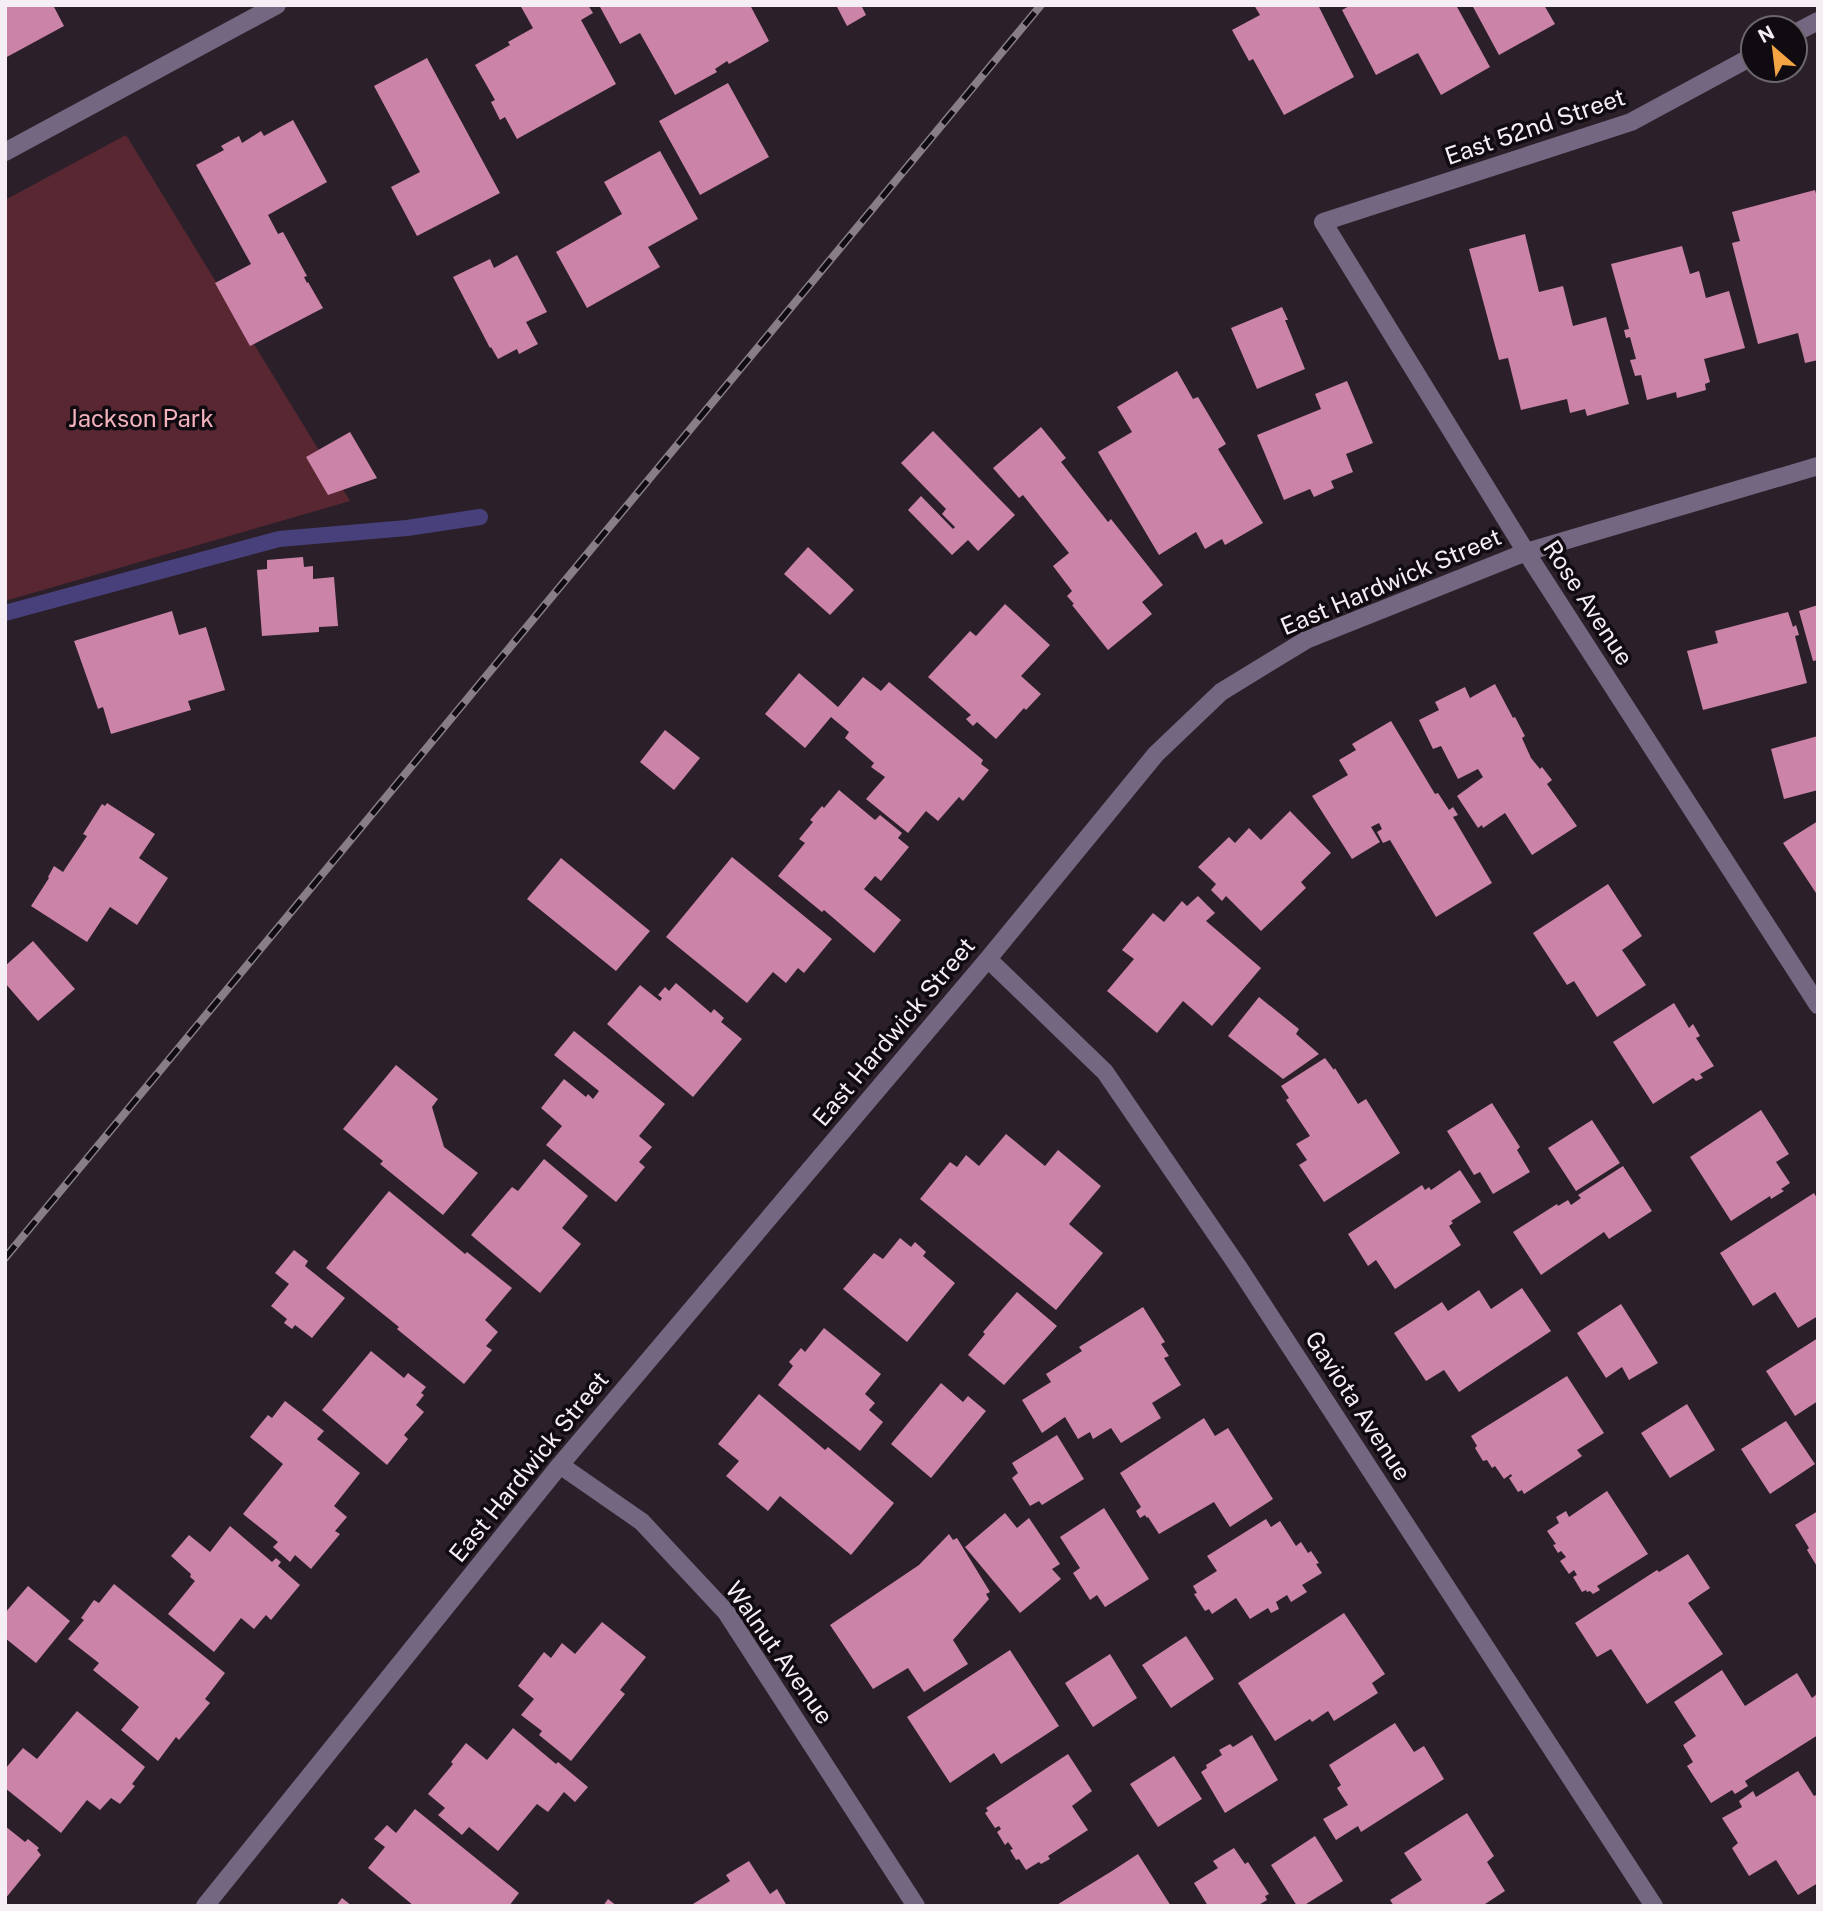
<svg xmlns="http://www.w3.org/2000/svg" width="1823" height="1911" viewBox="0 0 1823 1911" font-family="'Public Sans',sans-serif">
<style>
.green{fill:#592732}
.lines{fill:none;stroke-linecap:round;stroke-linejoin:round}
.stream{stroke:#48407b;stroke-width:16}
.building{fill:#cb84a8}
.street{stroke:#746781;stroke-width:18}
.rail-casing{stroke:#877e86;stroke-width:8}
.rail{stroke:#100b10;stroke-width:5;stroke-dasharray:16;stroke-linecap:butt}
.labels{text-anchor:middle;stroke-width:7;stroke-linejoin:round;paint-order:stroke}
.street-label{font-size:24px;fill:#f6eef5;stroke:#100b10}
.park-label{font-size:24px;fill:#f3b2bd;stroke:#100b10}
</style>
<rect width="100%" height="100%" fill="#2b202a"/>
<!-- green -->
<path class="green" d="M126,135L350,501L5,601V200Z"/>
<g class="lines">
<!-- stream -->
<path class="stream" d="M5,613L279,539L407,528L480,517"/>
</g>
<!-- building -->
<path class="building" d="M5,5H53L64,26L5,58Z
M520,5H588L593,13L581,20L616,84L517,139L505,117L500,120L491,102L495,100L475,65L510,45L508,42L533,28Z
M599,5H750L769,41L729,64L727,61L715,69L717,72L675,95L640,33L620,44Z
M836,5H865L862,7L866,15L847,26Z
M1254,5H1318L1354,77L1284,115L1253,59L1249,61L1232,30L1260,15Z
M1351,5H1456L1490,67L1441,95L1418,53L1376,75L1342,10Z
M1472,5H1544L1555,24L1499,55Z
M427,58L500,193L417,236L391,187L420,172L374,86Z
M728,83L769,157L700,195L659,121Z
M293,120L327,182L268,215L278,234L283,232L307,276L304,277L307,283L308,282L323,308L250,346L215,283L251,264L196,165L224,150L221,146L239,136L242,143L261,131L264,136Z
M660,151L698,219L648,247L660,267L587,308L556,252L622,214L604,182Z
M1815,190L1818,201V360L1805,363L1798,333L1758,344L1732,243L1740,241L1732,212Z
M1525,234L1539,292L1563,286L1573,326L1606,317L1629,404L1587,416L1585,409L1570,413L1567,399L1521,410L1508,358L1499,360L1469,249Z
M1682,246L1690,274L1699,271L1706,298L1729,291L1745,348L1704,359L1710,382L1705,384L1706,390L1677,398L1676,392L1647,400L1641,375L1635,376L1630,360L1636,359L1630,337L1626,338L1624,330L1629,329L1611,264Z
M517,255L547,312L526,322L538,344L519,354L517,349L498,359L491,347L490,348L453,277L490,259L494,268Z
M1282,307L1288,320H1285L1305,369L1257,389L1231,328Z
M1177,371L1193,399L1198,397L1226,444L1218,449L1263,523L1225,545L1222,539L1205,549L1196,532L1159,555L1098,452L1132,432L1117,407Z
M1347,381L1373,443L1346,454L1353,472L1331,481L1334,488L1314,497L1310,489L1284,500L1257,435L1321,409L1315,394Z
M1041,427L1066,458L1061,462L1108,522L1111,519L1163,585L1142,602L1152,614L1108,650L1072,605L1074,604L1067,596L1072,591L1053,566L1069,553L1023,495L1019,498L993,468Z
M933,431L1015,515L978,551L968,540L952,555L908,510L921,496L953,529L955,527L942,514L946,509L901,463Z
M350,432L377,478L328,495L306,457Z
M808,547L854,590L830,615L784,574Z
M303,557L304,567L313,566V579L334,577L338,626L319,627V632L262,636L257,570L267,569V560Z
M1005,604L1050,645L1021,676L1041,694L1026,710L1024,708L996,739L977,722L973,726L966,719L971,715L928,677L970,631L976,636Z
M1818,605V660L1813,661L1799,611Z
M172,611L179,635L206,627L225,690L188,701L191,710L111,734L103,707L98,709L74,641Z
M1788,612L1793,627L1796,625L1799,635L1795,636L1807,683L1703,710L1687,651L1718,643L1715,631Z
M799,673L838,707L863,677L881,691L889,682L983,760L981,764L989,770L963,801L959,797L938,821L926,811L908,833L866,799L885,777L871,767L874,763L845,738L849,732L831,717L805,748L765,714Z
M1495,684L1513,718L1515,717L1525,736L1522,738L1531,758L1540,769L1542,767L1552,780L1547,784L1577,826L1532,855L1505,813L1483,828L1482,825L1478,828L1457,796L1483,777L1478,769L1458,779L1441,746L1433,749L1419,720L1439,710L1435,702L1465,687L1470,698Z
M1391,721L1435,794L1438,793L1449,810L1453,807L1458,815L1453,817L1492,883L1436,917L1390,840L1383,843L1377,832L1382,829L1379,823L1371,827L1380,842L1352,859L1312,796L1348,775L1339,760L1356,750L1352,744Z
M665,730L700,758L674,790L640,762Z
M1818,736V790L1784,799L1771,749Z
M839,790L875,820L880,815L902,833L898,838L909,847L881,881L875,876L864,889L901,920L874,953L824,910L822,912L778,876L805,843L799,839L813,822L810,820L822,806L824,808Z
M107,803L155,834L139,858L168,878L137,925L110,907L87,942L31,906L49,878L48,877L54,866L63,872L87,836L83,834L102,804L105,806Z
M1290,811L1331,853L1301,882L1306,888L1261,931L1226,896L1222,901L1211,890L1216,884L1198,867L1229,837L1235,843L1249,828L1261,840Z
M1818,821V896L1783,843Z
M732,857L832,939L804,973L798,968L786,983L773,972L747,1003L666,937Z
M561,858L650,931L616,971L527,899Z
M1608,884L1642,936L1622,950L1646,985L1597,1017L1574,981L1567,985L1533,933Z
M1198,896L1215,913L1206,921L1261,968L1212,1026L1183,1001L1157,1033L1107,991L1134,959L1122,950L1153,913L1164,922L1182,901L1187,906Z
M33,941L75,989L38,1021L5,983V966Z
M676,983L711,1013L714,1009L724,1018L721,1022L742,1039L693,1097L607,1024L640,985L660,1001L662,998L658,995L665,987L669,991Z
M1259,997L1299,1029L1296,1034L1319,1054L1283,1079L1228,1036Z
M1674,1003L1689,1028L1693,1024L1700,1036L1696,1038L1714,1066L1700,1074L1703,1078L1696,1081L1693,1078L1653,1104L1613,1042Z
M574,1031L665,1104L639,1136L652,1147L639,1162L645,1167L616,1202L546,1145L562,1126L541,1108L564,1079L586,1097L588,1094L593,1099L599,1091L554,1055Z
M1325,1058L1334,1070L1335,1068L1358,1104L1366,1099L1400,1153L1324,1202L1299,1165L1307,1160L1296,1144L1310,1136L1286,1100L1289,1098L1281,1086Z
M396,1065L438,1099L432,1107L444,1147L478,1173L443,1215L380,1164L383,1161L343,1129Z
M1492,1103L1520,1147L1517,1150L1530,1172L1493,1194L1480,1172L1474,1175L1447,1131Z
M1761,1110L1789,1154L1776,1162L1790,1183L1781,1189L1784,1191L1771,1199L1770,1196L1731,1221L1690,1157Z
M1592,1120L1620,1163L1576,1191L1548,1148Z
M1006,1134L1045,1166L1058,1150L1101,1186L1069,1224L1103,1253L1056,1310L920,1199L950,1162L957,1167L966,1155L979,1166Z
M544,1159L588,1196L562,1228L581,1244L540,1293L471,1235L512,1187L518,1191Z
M1623,1166L1652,1211L1609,1239L1604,1232L1541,1275L1513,1232L1557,1204L1558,1206L1568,1200L1571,1205L1581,1198L1578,1195Z
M1460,1170L1481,1202L1451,1221L1453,1223L1449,1226L1461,1245L1395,1289L1376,1260L1368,1266L1348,1234L1422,1185L1425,1190L1429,1187L1431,1190Z
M389,1191L465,1254L467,1252L512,1288L485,1320L498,1332L486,1346L492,1350L464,1384L397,1329L399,1327L326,1268Z
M1814,1193L1818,1200V1316L1798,1328L1775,1292L1753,1306L1720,1253Z
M900,1238L911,1247L915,1242L926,1252L923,1256L955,1283L907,1342L843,1289L874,1253L883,1259Z
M294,1250L308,1261L305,1266L345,1298L312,1338L295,1325L292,1329L284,1323L287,1319L271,1306L289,1284L275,1273Z
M1522,1288L1551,1331L1459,1392L1444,1370L1426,1381L1394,1333L1442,1302L1448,1311L1479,1290L1491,1309Z
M1017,1292L1057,1326L1004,1385L968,1355L985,1334L983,1332Z
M1621,1304L1658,1363L1629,1380L1622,1367L1606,1378L1577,1333Z
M1143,1307L1165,1342L1161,1344L1169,1356L1164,1358L1181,1385L1152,1403L1161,1418L1121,1443L1111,1428L1093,1439L1090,1432L1078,1439L1065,1417L1042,1433L1022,1400L1051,1382L1046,1374L1082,1351L1079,1347Z
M824,1328L881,1374L865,1394L875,1403L869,1410L883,1422L860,1451L778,1385L793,1366L789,1362L801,1348L805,1352Z
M1818,1338V1401L1795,1416L1766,1371Z
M371,1351L404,1378L408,1373L426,1387L421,1393L424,1395L416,1405L424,1412L404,1435L408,1439L387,1465L322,1410Z
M1567,1376L1604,1433L1577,1450L1582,1456L1524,1494L1522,1490L1518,1492L1509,1478L1512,1476L1511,1474L1504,1479L1495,1466L1492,1468L1487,1460L1483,1461L1475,1448L1477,1446L1471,1436Z
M941,1383L963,1402L968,1396L986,1411L931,1478L891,1444Z
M759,1394L825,1450L828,1447L894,1503L851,1555L780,1496L768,1511L726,1476L739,1461L718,1444Z
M285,1401L324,1431L317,1439L360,1473L334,1506L347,1517L335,1531L340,1534L311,1569L295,1555L290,1562L273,1547L278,1542L243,1514L283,1464L250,1437L268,1415L272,1418Z
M1687,1404L1715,1450L1670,1478L1641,1433Z
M1204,1418L1215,1436L1228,1428L1273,1499L1230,1527L1214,1502L1159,1534L1148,1517L1147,1518L1145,1515L1140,1518L1136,1511L1141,1507L1120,1473Z
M1786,1421L1815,1464L1770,1494L1741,1449Z
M1057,1435L1084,1479L1042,1505L1039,1501L1030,1506L1012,1478L1018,1473L1012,1463Z
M1607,1491L1648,1554L1597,1586L1600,1590L1593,1594L1590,1591L1587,1592L1586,1590L1582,1592L1573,1577L1577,1575L1574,1570L1569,1574L1560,1561L1566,1557L1561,1551L1558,1553L1553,1545L1556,1544L1547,1531L1559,1523L1556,1517L1566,1511L1569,1517Z
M1104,1508L1149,1579L1105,1607L1097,1595L1090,1600L1073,1573L1080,1568L1060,1537Z
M1818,1511V1568L1807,1550L1809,1548L1795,1525Z
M1005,1513L1017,1528L1029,1518L1060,1564L1052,1569L1061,1579L1020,1613L965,1547Z
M1266,1519L1271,1527L1280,1521L1296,1546L1301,1542L1308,1553L1311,1551L1319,1563L1316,1564L1322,1573L1302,1585L1307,1592L1291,1602L1287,1595L1276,1602L1279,1609L1271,1613L1268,1608L1250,1619L1236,1598L1212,1614L1209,1609L1205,1611L1194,1594L1197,1593L1193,1586L1217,1571L1207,1556Z
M230,1526L272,1562L276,1558L281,1562L278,1566L300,1585L271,1620L266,1615L254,1629L241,1618L214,1652L168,1614L195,1581L190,1577L191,1574L171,1556L189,1535L210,1552Z
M949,1534L953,1540L957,1538L990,1592L986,1594L989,1599L953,1640L968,1664L924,1692L908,1668L873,1689L830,1625L919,1565Z
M1688,1554L1710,1588L1688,1603L1723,1654L1647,1704L1611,1649L1597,1657L1575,1623L1657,1570L1659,1572Z
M114,1584L225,1673L205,1699L210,1703L179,1740L176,1737L158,1761L121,1730L139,1707L93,1670L99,1663L68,1639L84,1620L81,1618L94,1600L99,1603Z
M28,1586L70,1621L36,1663L5,1638V1613Z
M1344,1613L1385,1674L1372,1683L1378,1693L1334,1721L1328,1711L1312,1722L1310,1719L1275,1741L1238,1683Z
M602,1622L646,1657L620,1690L625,1694L571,1761L539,1735L542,1731L521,1715L534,1699L518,1686L544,1652L551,1658L562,1643L575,1654Z
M1186,1636L1214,1679L1171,1708L1142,1665Z
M1010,1650L1059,1726L1001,1764L994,1753L950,1783L907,1717Z
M1110,1654L1137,1698L1093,1727L1065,1683Z
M1722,1670L1745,1706L1797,1673L1812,1698L1817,1694L1818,1696V1735L1745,1781L1748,1786L1735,1794L1732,1790L1711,1803L1687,1766L1693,1762L1683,1745L1696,1736L1674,1702Z
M77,1711L145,1767L132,1784L135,1786L120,1804L111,1798L100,1810L87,1800L61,1833L5,1788V1769L23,1748L37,1759Z
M1395,1723L1414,1752L1424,1746L1444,1779L1361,1832L1358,1826L1336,1840L1323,1819L1348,1805L1337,1788L1341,1785L1329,1765Z
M513,1728L556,1764L558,1762L588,1787L575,1802L564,1792L548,1812L537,1804L498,1851L469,1827L462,1835L438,1815L445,1808L428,1794L453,1764L451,1762L466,1743L487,1760Z
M1252,1735L1278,1780L1225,1813L1201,1772L1207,1768L1206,1765L1222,1755L1219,1750L1230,1744L1233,1747Z
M1068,1754L1092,1791L1072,1806L1088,1830L1048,1856L1050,1859L1041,1864L1039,1862L1026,1870L1019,1859L1016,1860L1010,1850L1013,1849L1008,1842L1005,1845L997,1832L1001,1829L999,1826L995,1828L985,1813L988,1811L986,1808Z
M1174,1756L1202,1799L1158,1827L1130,1784Z
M1798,1771L1814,1796L1818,1794V1883L1798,1895L1776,1860L1749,1876L1732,1848L1738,1843L1722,1818L1742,1807L1739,1801L1753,1791L1756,1797Z
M415,1809L519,1893L509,1906H414L368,1868L385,1847L374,1839L387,1825L396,1833Z
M1467,1813L1494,1856L1487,1862L1505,1891L1482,1906H1394L1390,1900L1422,1880L1404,1853Z
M5,1826L25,1842L28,1839L39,1848L37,1850L41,1855L5,1899Z
M1315,1836L1343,1881L1303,1906H1297L1271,1865Z
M1234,1848L1245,1864L1248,1862L1269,1894L1265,1896L1267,1900L1257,1906H1208L1194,1883L1218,1868L1213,1861Z
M1138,1854L1171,1906H1055L1112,1871Z
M749,1861L770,1894L777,1889L787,1906H695L693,1904L730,1881L726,1875Z
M342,1898L352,1906H336Z
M608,1899L617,1906H603Z"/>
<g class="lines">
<!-- street -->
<path class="street" d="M1795,33L1818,21
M1753,56L1631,122L1323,222L1526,552L1818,1005
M5,152L277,5
M988,959L1105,1072L1237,1265L1654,1906
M560,1465L642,1522L726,1612L916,1906
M205,1906L560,1465L988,959L1156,754L1221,692L1306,640L1526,552L1818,466"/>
<defs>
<path id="rail" d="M5,1258L1041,5"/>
</defs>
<!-- rail casing -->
<use href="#rail" class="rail-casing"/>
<!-- rail -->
<use href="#rail" class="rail"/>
</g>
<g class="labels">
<!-- street labels -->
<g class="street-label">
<text transform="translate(1535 127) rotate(-19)" y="8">East 52nd Street</text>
<text transform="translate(1391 582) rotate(-23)" y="8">East Hardwick Street</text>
<text transform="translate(1588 603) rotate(57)" y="8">Rose Avenue</text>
<text transform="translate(894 1032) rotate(-50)" y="8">East Hardwick Street</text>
<text transform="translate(1358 1406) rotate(57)" y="8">Gaviota Avenue</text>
<text transform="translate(529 1467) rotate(-51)" y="8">East Hardwick Street</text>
<text transform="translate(779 1653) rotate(55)" y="8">Walnut Avenue</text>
</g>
<!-- park labels -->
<g class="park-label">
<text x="141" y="427">Jackson Park</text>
</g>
</g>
<!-- border -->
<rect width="1823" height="1911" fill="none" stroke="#f6eef5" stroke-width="14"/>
<!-- north arrow -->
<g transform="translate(1774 49) rotate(332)"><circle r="33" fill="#100b10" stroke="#6c666c" stroke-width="2"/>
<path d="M0-5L12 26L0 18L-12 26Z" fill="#f3a443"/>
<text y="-10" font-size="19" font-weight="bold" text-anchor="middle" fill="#f6eef5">N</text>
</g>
</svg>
